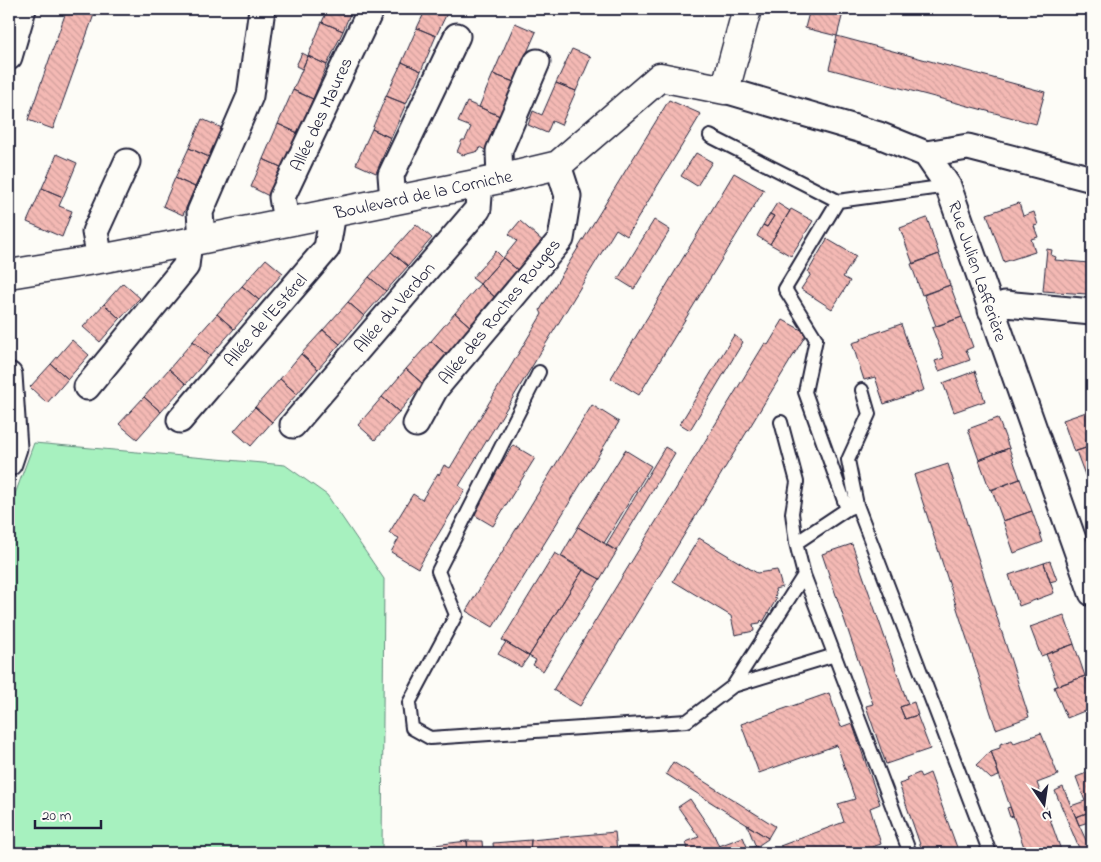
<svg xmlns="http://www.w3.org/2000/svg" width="1101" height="862" viewBox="0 0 1101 862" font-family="'Indie Flower',sans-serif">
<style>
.grass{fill:#a7f1bf;stroke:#648a7d}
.building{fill:url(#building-back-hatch);stroke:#22223b}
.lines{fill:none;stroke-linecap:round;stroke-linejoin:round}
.lane-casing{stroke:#22223b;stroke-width:16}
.street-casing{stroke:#22223b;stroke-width:29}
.secondary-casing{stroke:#22223b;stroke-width:31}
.lane{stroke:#fdfcf7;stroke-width:12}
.street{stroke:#fdfcf7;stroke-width:25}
.secondary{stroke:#fdfcf7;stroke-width:28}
.labels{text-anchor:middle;stroke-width:4.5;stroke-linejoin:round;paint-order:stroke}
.street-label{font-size:18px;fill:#22223b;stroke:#fdfcf7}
</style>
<defs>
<pattern id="building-back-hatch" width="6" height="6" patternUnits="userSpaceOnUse" patternTransform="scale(1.25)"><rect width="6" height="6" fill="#f4b9b4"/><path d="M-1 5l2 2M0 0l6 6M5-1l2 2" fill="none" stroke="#d19f9c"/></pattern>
</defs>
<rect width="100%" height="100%" fill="#fdfcf7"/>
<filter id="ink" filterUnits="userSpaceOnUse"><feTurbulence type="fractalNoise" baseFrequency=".02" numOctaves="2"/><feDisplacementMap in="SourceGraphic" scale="10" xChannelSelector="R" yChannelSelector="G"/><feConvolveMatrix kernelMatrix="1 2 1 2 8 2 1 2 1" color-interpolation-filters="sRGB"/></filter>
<g filter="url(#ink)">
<!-- grass -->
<path class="grass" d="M34,443L285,465L327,495L384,579L382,853H9V510Z"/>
<!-- building -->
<path class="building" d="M67,9H96L53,129L28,120Z
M328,9H352L343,31L322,22Z
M426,9H449L436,36L417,28Z
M810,9H844L837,36L805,28Z
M322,22L343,31L327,65L308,56Z
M515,23L536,32L514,82L493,74Z
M417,28L436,36L421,71L402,62Z
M837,36L1045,92L1036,124L829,69Z
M572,49L591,57L576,91L556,83Z
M302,53L308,56L302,69L296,66Z
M308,56L327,65L313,99L293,90Z
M402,62L421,71L406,104L386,96Z
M493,74L514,82L500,116L479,107Z
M556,83L576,91L561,125L552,121L547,133L528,125L533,111L542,115Z
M293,90L313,99L298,133L278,124Z
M386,96L406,104L391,138L372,129Z
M669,100L701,114L627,236L616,229L459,486L465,490L418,568L391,552L399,538L389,533L413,494L422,500L438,473L439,475L444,465L450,468L542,314L540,310Z
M467,102L500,116L485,150L480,147L479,151L463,155L457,152L462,140H465L471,127L458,122Z
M202,119L222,128L209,157L189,148Z
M278,124L298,133L283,168L263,159Z
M372,129L391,138L376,173L356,164Z
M189,148L209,157L195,187L175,178Z
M696,153L712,162L697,186L681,176Z
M57,154L77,163L63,197L42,188Z
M263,159L283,168L271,197L251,187Z
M734,173L764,190L639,395L611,378Z
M175,178L195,187L183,215L163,206Z
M42,188L63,197L59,206L72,211L62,237L27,222Z
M777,203L790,211L770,244L757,236L763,225L767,227L774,216L770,214Z
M1019,203L1023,216L1034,212L1038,225L1034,226L1038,237L1031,239L1035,252L1004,262L987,214Z
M791,209L813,221L791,256L770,244Z
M770,214L774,216L767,227L763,225Z
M927,218L939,254L913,264L900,228Z
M654,220L670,230L634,289L618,279Z
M520,221L545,243L520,272L503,258L517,241L509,234Z
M416,224L432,238L408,266L391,252Z
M827,239L856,256L843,277L850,281L832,309L801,289L811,274L808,272Z
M1047,249L1052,250L1051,255L1056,257L1055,260L1089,263L1087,294L1043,291Z
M496,251L503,258L480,284L472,278Z
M391,252L408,266L386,291L369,277Z
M939,254L950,285L922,295L911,264Z
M503,258L520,272L497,299L480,284Z
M266,259L283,273L259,300L242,286Z
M369,277L386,291L364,316L348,302Z
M123,283L140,298L120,319L104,304Z
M480,284L497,299L472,328L455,313Z
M950,285L962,317L936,326L924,295Z
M242,286L259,300L234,329L217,314Z
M348,302L364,316L340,344L323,330Z
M104,304L120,319L100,342L83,327Z
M455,313L472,328L448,356L431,341Z
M217,314L234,329L210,356L193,341Z
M962,317L973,347L966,350L970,360L939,371L935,361L944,358L932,328Z
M783,320L807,333L580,706L553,690L765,343L768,345Z
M901,324L924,390L884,404L875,377L864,380L852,343L862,340L861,338Z
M323,330L340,344L318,369L301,354Z
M734,335L743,342L690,430L680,424Z
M72,340L89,355L68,379L51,364Z
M193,341L210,356L186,384L169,369Z
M431,341L448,356L423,384L406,369Z
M301,354L318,369L297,394L280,379Z
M51,364L68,379L47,403L30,387Z
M169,369L186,384L161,412L144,397Z
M406,369L423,384L399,412L382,397Z
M975,371L985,401L954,412L943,383Z
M280,379L297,394L272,422L255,407Z
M144,397L161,412L137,439L119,424Z
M382,397L399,412L375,440L358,425Z
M592,405L619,422L493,627L466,611Z
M255,407L272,422L251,446L234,431Z
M1092,410V446L1074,452L1063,420Z
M998,418L1009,448L979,460L968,429Z
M513,445L535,458L493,526L471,513Z
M1092,446V481L1088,483L1076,451Z
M665,447L675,453L616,551L606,545Z
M1009,448L1020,479L990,490L979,460Z
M625,450L651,466L604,543L578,527Z
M948,464L1029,717L996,729L914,475Z
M1020,479L1032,511L1003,521L992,490Z
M1092,481V496L1088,483Z
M1032,511L1043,542L1014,553L1003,521Z
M578,527L617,551L600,579L561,556Z
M699,538L757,573L777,570L782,587L775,589L776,595L774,597L777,598L763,622L761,620L760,623L753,624L754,631L735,635L731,616L673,581Z
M852,544L908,704L900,707L905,719L917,715L930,749L886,764L866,706L873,704L822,554Z
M555,553L583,570L529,656L502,640Z
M1050,561L1057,580L1050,582L1044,563Z
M1044,563L1054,593L1019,606L1009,575Z
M583,570L600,579L543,671L533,665L536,660L529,656Z
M1064,615L1074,644L1041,656L1030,627Z
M506,642L529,656L521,667L498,654Z
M1074,644L1085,676L1058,686L1046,654Z
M1085,676L1092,695V708L1067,718L1054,687Z
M829,693L841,727L852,723L880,804L870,808L881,844L855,853H792L780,846L844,822L838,804L855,799L837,745L759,773L741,724Z
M914,702L918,715L905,719L900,707Z
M1041,733L1058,775L1037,783L1062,853H1026L991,751L1000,748V744L1012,740L1014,743Z
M991,751L999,776L991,779L976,765Z
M673,762L775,826L768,838L666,774Z
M1092,771V811L1076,817L1071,806L1085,801L1076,777Z
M919,773L921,777L930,773L959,853H923L899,784L908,781L907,778Z
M1063,787L1079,825L1091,851L1081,853L1055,791Z
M690,799L713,833L722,853H689L686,842L699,837L678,807Z
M1010,807L1013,816L1010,817L1007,808Z
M1092,811V821L1079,825L1076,817Z
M747,825L768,838V839L756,847Z
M615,832L617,851L606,852L607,853H530L531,840Z
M743,837L748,849L756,846L759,853H722L719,846Z
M531,840L530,853H494L493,843Z
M467,841L468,853H435L434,845Z
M467,841H482L483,853H468Z"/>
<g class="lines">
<defs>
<path id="lane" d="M838,201L948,186
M539,372L438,571L456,615L409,703L412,728L430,738L687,721L733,686L804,575L796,543L847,509L805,392L816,339L785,289L838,201L710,136
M781,422L797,482L792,513L796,543
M857,505L848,460L869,414L862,390
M847,509L857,505L990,853
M804,575L910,853
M733,686L835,655"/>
<path id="street" d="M9,57L23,9
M725,90L879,135L926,154L948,186L1092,593
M926,154L968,147L1092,179
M500,179L499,151L537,62
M393,201L391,175L457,36
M286,222L282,197L371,9
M202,239L200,212L250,96L262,9
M100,259L95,232L127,162
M991,310L1005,304L1092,312
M9,375L14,448L9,463
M87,387L186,266L189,242
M180,420L327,248L333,213
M416,424L435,389L561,239L568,196L558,165
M293,425L478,209L480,183"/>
<path id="secondary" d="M9,274L100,259L189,242L500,179L558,165L660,77L725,90L747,9"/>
</defs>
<!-- lane casing -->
<use href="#lane" class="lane-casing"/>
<!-- street casing -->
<use href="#street" class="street-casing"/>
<!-- secondary casing -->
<use href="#secondary" class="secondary-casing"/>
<!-- lane -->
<use href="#lane" class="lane"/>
<!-- street -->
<use href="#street" class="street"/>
<!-- secondary -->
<use href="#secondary" class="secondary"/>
</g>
</g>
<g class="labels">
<!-- street labels -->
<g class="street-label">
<text transform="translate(321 114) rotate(-65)" y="6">Allée des Maures</text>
<text transform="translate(423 194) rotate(-12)" y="6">Boulevard de la Corniche</text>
<text transform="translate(978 271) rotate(71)" y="6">Rue Julien Lafferière</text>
<text transform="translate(394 307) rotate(-49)" y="6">Allée du Verdon</text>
<text transform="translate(499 311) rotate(-51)" y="6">Allée des Roches Rouges</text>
<text transform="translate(265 320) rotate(-49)" y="6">Allée de l'Estérel</text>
</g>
</g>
<!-- margin -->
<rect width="1101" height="862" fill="none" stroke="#fdfcf7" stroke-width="30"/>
<rect x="15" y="15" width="1071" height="832" fill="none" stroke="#22223b" stroke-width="2" filter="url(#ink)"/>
<!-- north arrow -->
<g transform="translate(1044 804) rotate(167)" stroke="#fdfcf7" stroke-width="4" paint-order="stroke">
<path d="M0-4L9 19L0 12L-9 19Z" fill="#22223b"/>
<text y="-8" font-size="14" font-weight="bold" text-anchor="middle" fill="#22223b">N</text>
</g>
<!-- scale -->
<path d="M35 820v8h66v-8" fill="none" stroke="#22223b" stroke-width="2.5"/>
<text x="42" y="820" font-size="15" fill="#22223b" stroke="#fdfcf7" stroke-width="4" paint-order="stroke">20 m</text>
</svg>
